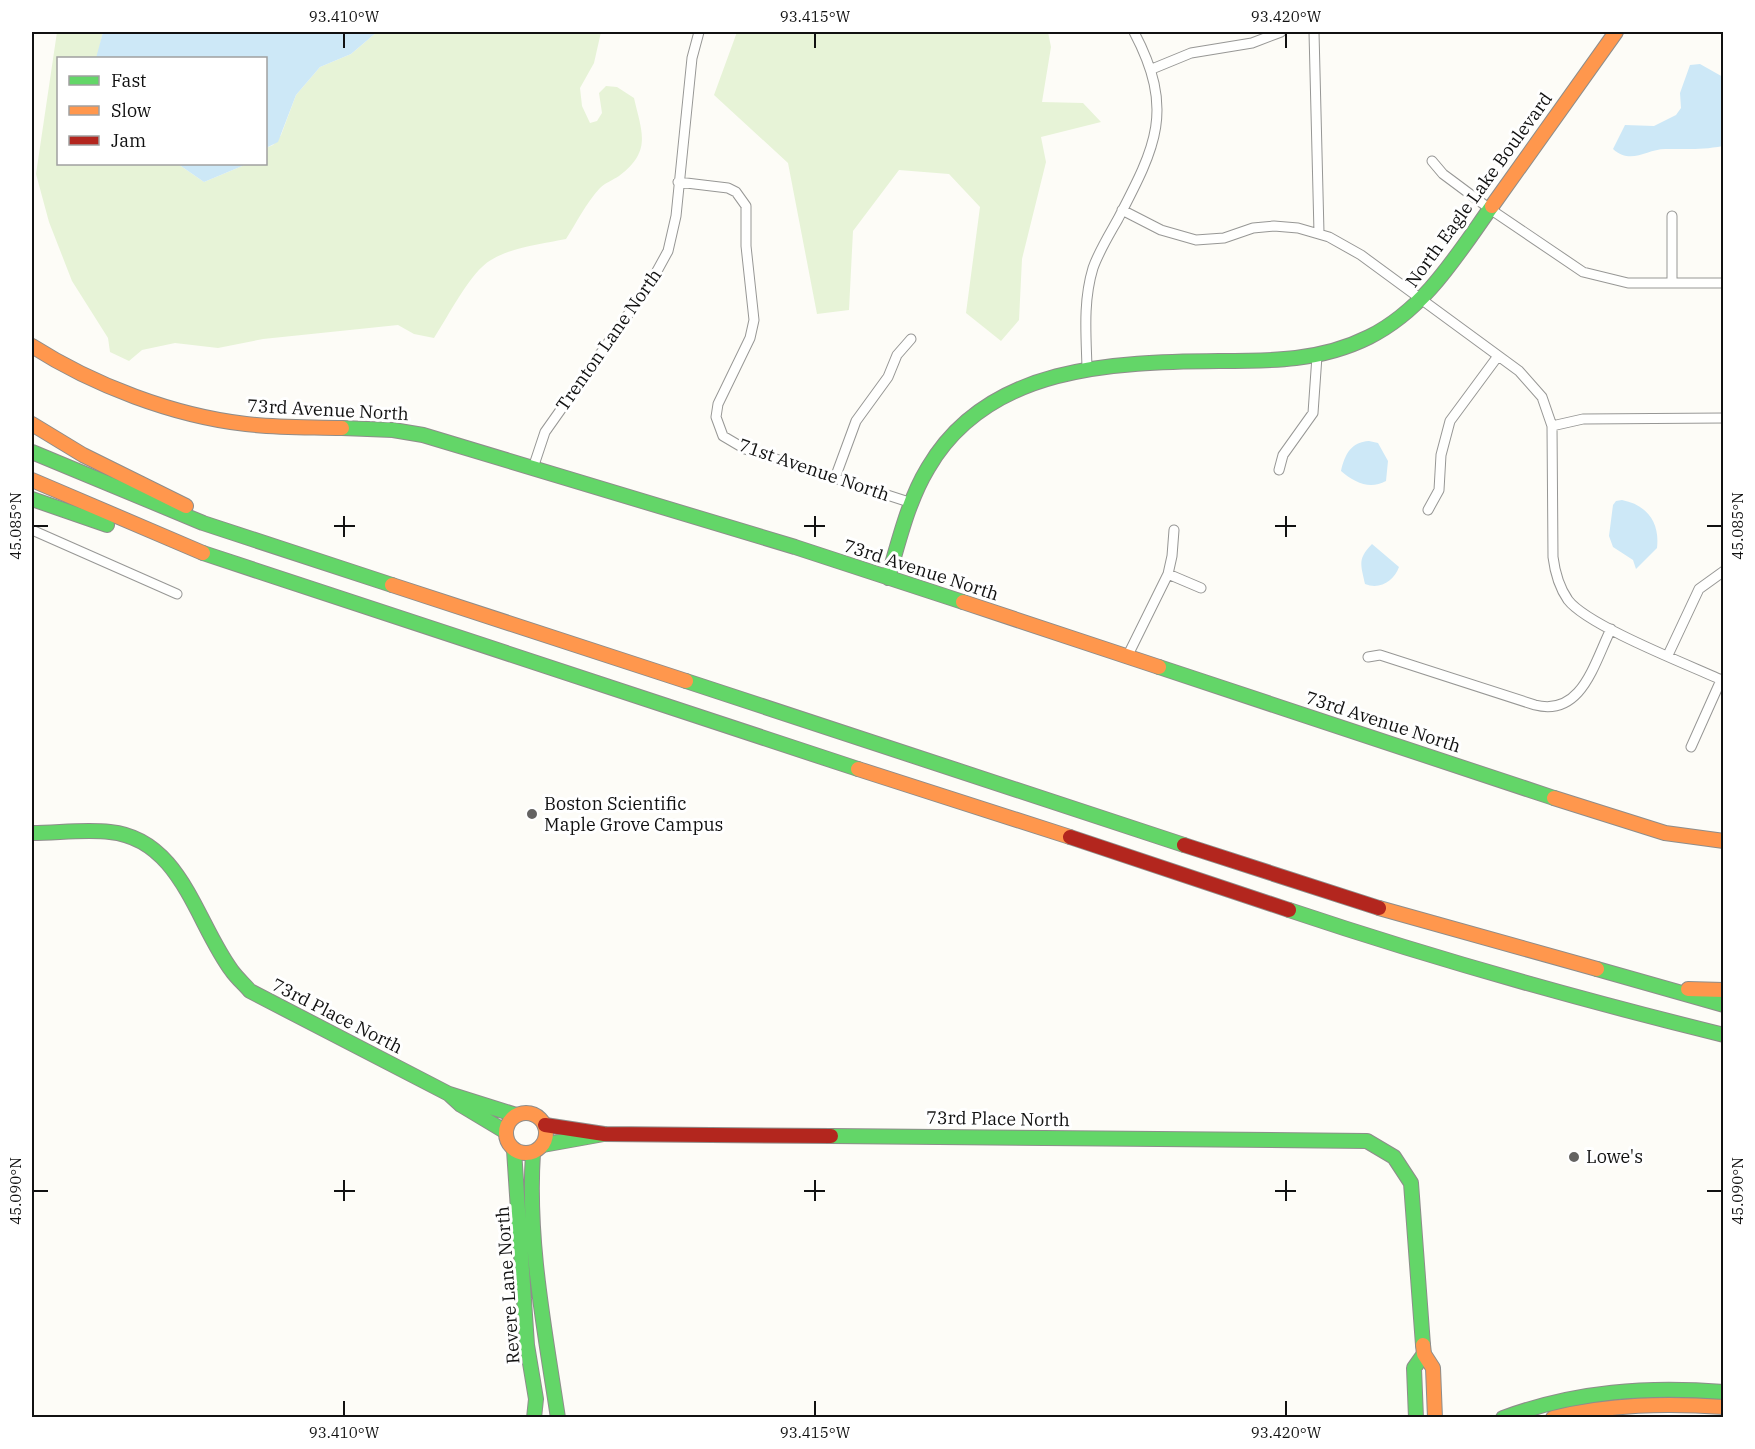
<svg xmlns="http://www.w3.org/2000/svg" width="1755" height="1449" viewBox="0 0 1755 1449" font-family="'IBM Plex Serif',serif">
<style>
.green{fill:#e7f3d7}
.water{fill:#cde8f7}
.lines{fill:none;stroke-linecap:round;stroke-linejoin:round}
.street-casing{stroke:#979795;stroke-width:11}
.fast-casing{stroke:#8e8d8b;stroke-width:16}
.slow-casing{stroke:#8e8d8b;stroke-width:16}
.jam-casing{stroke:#8e8d8b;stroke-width:16}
.street{stroke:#fffffe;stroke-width:9}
.fast{stroke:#63d668;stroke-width:14}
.slow{stroke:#ff974d;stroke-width:14}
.jam{stroke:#b3261e;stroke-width:14}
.ticks{fill:none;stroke:#111;stroke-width:2}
.poi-dot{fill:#646362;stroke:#fff;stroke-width:2}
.labels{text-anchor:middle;stroke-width:6;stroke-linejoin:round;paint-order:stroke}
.street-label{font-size:18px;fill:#111;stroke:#fff}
.poi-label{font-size:18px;fill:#111;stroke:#fff;text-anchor:start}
.neatline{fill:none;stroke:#111;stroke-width:2}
.ticks-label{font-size:15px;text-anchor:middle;fill:#111}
</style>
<rect width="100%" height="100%" fill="#fdfcf7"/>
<!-- green -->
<path class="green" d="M57,32H103L97,58H58V164H178L204,182L247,164H266V148L273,145L281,135L296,95L320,67L351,54L377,32H601L594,63L580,88L582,106L590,123L597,121L602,113L599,93L606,86L617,87L634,98C642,133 652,151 619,176C613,180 605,183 600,188C586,203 577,222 566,239C542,244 512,247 491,260C470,272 448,317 434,338L414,334L398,325L263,339L218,348L175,343L142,350L129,361L110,352L108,338L72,281L49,222L36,174Z
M737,32H1048L1051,47L1042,102L1083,103L1101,122L1041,137L1046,162L1022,259L1019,320L1001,341L966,313L980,207L949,174L899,170L853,231L849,310L817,314L788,163L714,95Z"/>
<!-- water -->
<path class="water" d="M103,32H377L351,54L320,67L296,95L278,142L266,148V58H96Z
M1700,64L1723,77V146C1702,150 1688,149 1667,149C1647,148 1632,166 1613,149L1625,125L1654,126L1676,115L1681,108L1680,93L1690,65Z
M178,164H247L204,182Z
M1369,441L1378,443L1388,461L1386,481C1370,490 1355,483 1341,471C1345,454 1351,442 1369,441Z
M1622,500C1647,505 1660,522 1657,548L1636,569L1633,560L1613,547L1609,536L1613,505L1616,501Z
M1372,544L1399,567C1394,581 1380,590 1365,584C1361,565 1357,559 1372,544Z"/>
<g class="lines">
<defs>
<path id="street" d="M1314,32L1319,233
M1152,69L1191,53L1252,43L1281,32
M1432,161L1443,174L1490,209L1583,272L1628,283H1724
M678,182L728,188L736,192L746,206V246L754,320L750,338L718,404L716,417L723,436L745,449L912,503
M1122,210L1161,230L1196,240L1224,238L1253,228L1274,226L1298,228L1329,237L1361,255L1519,371L1542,397L1552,426L1553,557C1555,573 1559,587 1568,600C1588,626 1689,665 1724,681
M1672,216V283
M1087,367C1086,334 1083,301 1093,268C1099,251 1109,235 1118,219C1156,146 1175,110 1134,32
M1552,426L1583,419L1724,418
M533,468L545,432L651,282L668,251L676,216L692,58L699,32
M1279,470L1283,455L1313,413L1317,356
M835,478L856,421L888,377L897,355L911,339
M1428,510L1439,490L1441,455L1450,421L1498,356
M32,530L177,594
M1168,574L1201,588
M1668,655L1699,589L1724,571
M1127,657L1168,574L1172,556L1174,530
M1368,657L1380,655L1535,705C1582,717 1594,663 1611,629
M1691,747L1721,680"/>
<path id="fast" d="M342,428L393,430L423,435L795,547L963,602
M32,452L203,523L392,585
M32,499L107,525
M203,553L858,769
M888,578C899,541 908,501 928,468C988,365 1114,362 1219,361C1272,361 1321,361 1369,337C1425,309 1457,255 1492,206
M1159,667L1554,798
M686,681L1184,845
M32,833C57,833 85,829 110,832C181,839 196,923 232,971C237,978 244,984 250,991L449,1094L516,1115
M1289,910C1432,958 1578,999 1724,1035
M1597,969L1724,1005
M449,1094L461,1105L506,1132
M831,1136L1367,1141L1394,1157L1411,1183L1423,1345
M543,1145L604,1134
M514,1150L527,1345L536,1399L534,1418
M533,1153C527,1241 545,1331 558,1418
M1416,1418L1414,1368L1424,1354
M1503,1418C1576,1391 1647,1386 1724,1392"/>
<path id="slow" d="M1492,206L1616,32
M32,346C93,385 174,416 246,424C277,428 310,427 342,428
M32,424L83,455L186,506
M32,480L203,553
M392,585L686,681
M963,602L1159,667
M858,769L1070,837
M1554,798L1665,833L1724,841
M1379,908L1597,969
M1688,989L1724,990
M506 1133a20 20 0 1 1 40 0a20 20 0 1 1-40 0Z
M1423,1345L1424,1354L1433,1368L1435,1418
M1553,1418C1610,1404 1666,1403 1724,1407"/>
<path id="jam" d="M1070,837L1289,910
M1184,845L1379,908
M545,1125L604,1134L831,1136"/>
</defs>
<!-- street casing -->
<use href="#street" class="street-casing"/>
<!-- fast casing -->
<use href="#fast" class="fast-casing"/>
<!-- slow casing -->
<use href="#slow" class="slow-casing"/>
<!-- jam casing -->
<use href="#jam" class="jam-casing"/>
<!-- street -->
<use href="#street" class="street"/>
<!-- fast -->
<use href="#fast" class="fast"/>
<!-- slow -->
<use href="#slow" class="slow"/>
<!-- jam -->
<use href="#jam" class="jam"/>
</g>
<!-- ticks -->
<path class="ticks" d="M344,33V48M815,33V48M1286,33V48M344,516V537M815,516V537M1286,516V537M33,526H48M334,526H355M804,526H825M1275,526H1296M1707,526H1722M344,1180V1201M815,1180V1201M1286,1180V1201M33,1191H48M334,1191H355M804,1191H825M1275,1191H1296M1707,1191H1722M344,1401V1416M815,1401V1416M1286,1401V1416"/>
<!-- markers -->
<g class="poi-dot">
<circle cx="532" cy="814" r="6"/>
<circle cx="1574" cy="1157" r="6"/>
</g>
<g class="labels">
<!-- street labels -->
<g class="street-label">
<text transform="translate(1479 190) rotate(-54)" y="6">North Eagle Lake Boulevard</text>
<text transform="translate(609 340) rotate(-55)" y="6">Trenton Lane North</text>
<text transform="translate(328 410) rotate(3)" y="6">73rd Avenue North</text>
<text transform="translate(814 470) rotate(19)" y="6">71st Avenue North</text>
<text transform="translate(921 570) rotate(18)" y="6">73rd Avenue North</text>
<text transform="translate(1383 722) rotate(18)" y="6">73rd Avenue North</text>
<text transform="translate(337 1016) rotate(27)" y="6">73rd Place North</text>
<text transform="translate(998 1119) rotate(1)" y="6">73rd Place North</text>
<text transform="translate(508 1285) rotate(-94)" y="6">Revere Lane North</text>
</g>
<!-- poi labels -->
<g class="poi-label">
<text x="544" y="810">Boston Scientific<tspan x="544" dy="21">Maple Grove Campus</tspan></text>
<text x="1586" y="1163">Lowe's</text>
</g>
</g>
<!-- border -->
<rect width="1755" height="1449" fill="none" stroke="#ffffff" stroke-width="66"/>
<!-- legend -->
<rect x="57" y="57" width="210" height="108" fill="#ffffff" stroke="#a0a0a0" stroke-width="1.5"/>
<rect x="69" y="76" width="30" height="9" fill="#63d668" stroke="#a0a0a0" stroke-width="1.5"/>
<text x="111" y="87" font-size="18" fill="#111111">Fast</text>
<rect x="69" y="106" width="30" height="9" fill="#ff974d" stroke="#a0a0a0" stroke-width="1.5"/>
<text x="111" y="117" font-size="18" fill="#111111">Slow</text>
<rect x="69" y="136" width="30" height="9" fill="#b3261e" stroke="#a0a0a0" stroke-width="1.5"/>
<text x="111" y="147" font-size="18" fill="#111111">Jam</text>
<rect x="33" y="33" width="1689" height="1383" class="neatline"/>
<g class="ticks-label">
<text x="344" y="22">93.410°W</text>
<text x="815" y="22">93.415°W</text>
<text x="1286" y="22">93.420°W</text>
<text transform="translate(1738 526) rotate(-90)" y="5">45.085°N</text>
<text transform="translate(16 526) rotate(-90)" y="5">45.085°N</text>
<text transform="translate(1738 1191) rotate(-90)" y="5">45.090°N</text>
<text transform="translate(16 1191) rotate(-90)" y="5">45.090°N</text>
<text x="344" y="1438">93.410°W</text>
<text x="815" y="1438">93.415°W</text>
<text x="1286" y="1438">93.420°W</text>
</g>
</svg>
